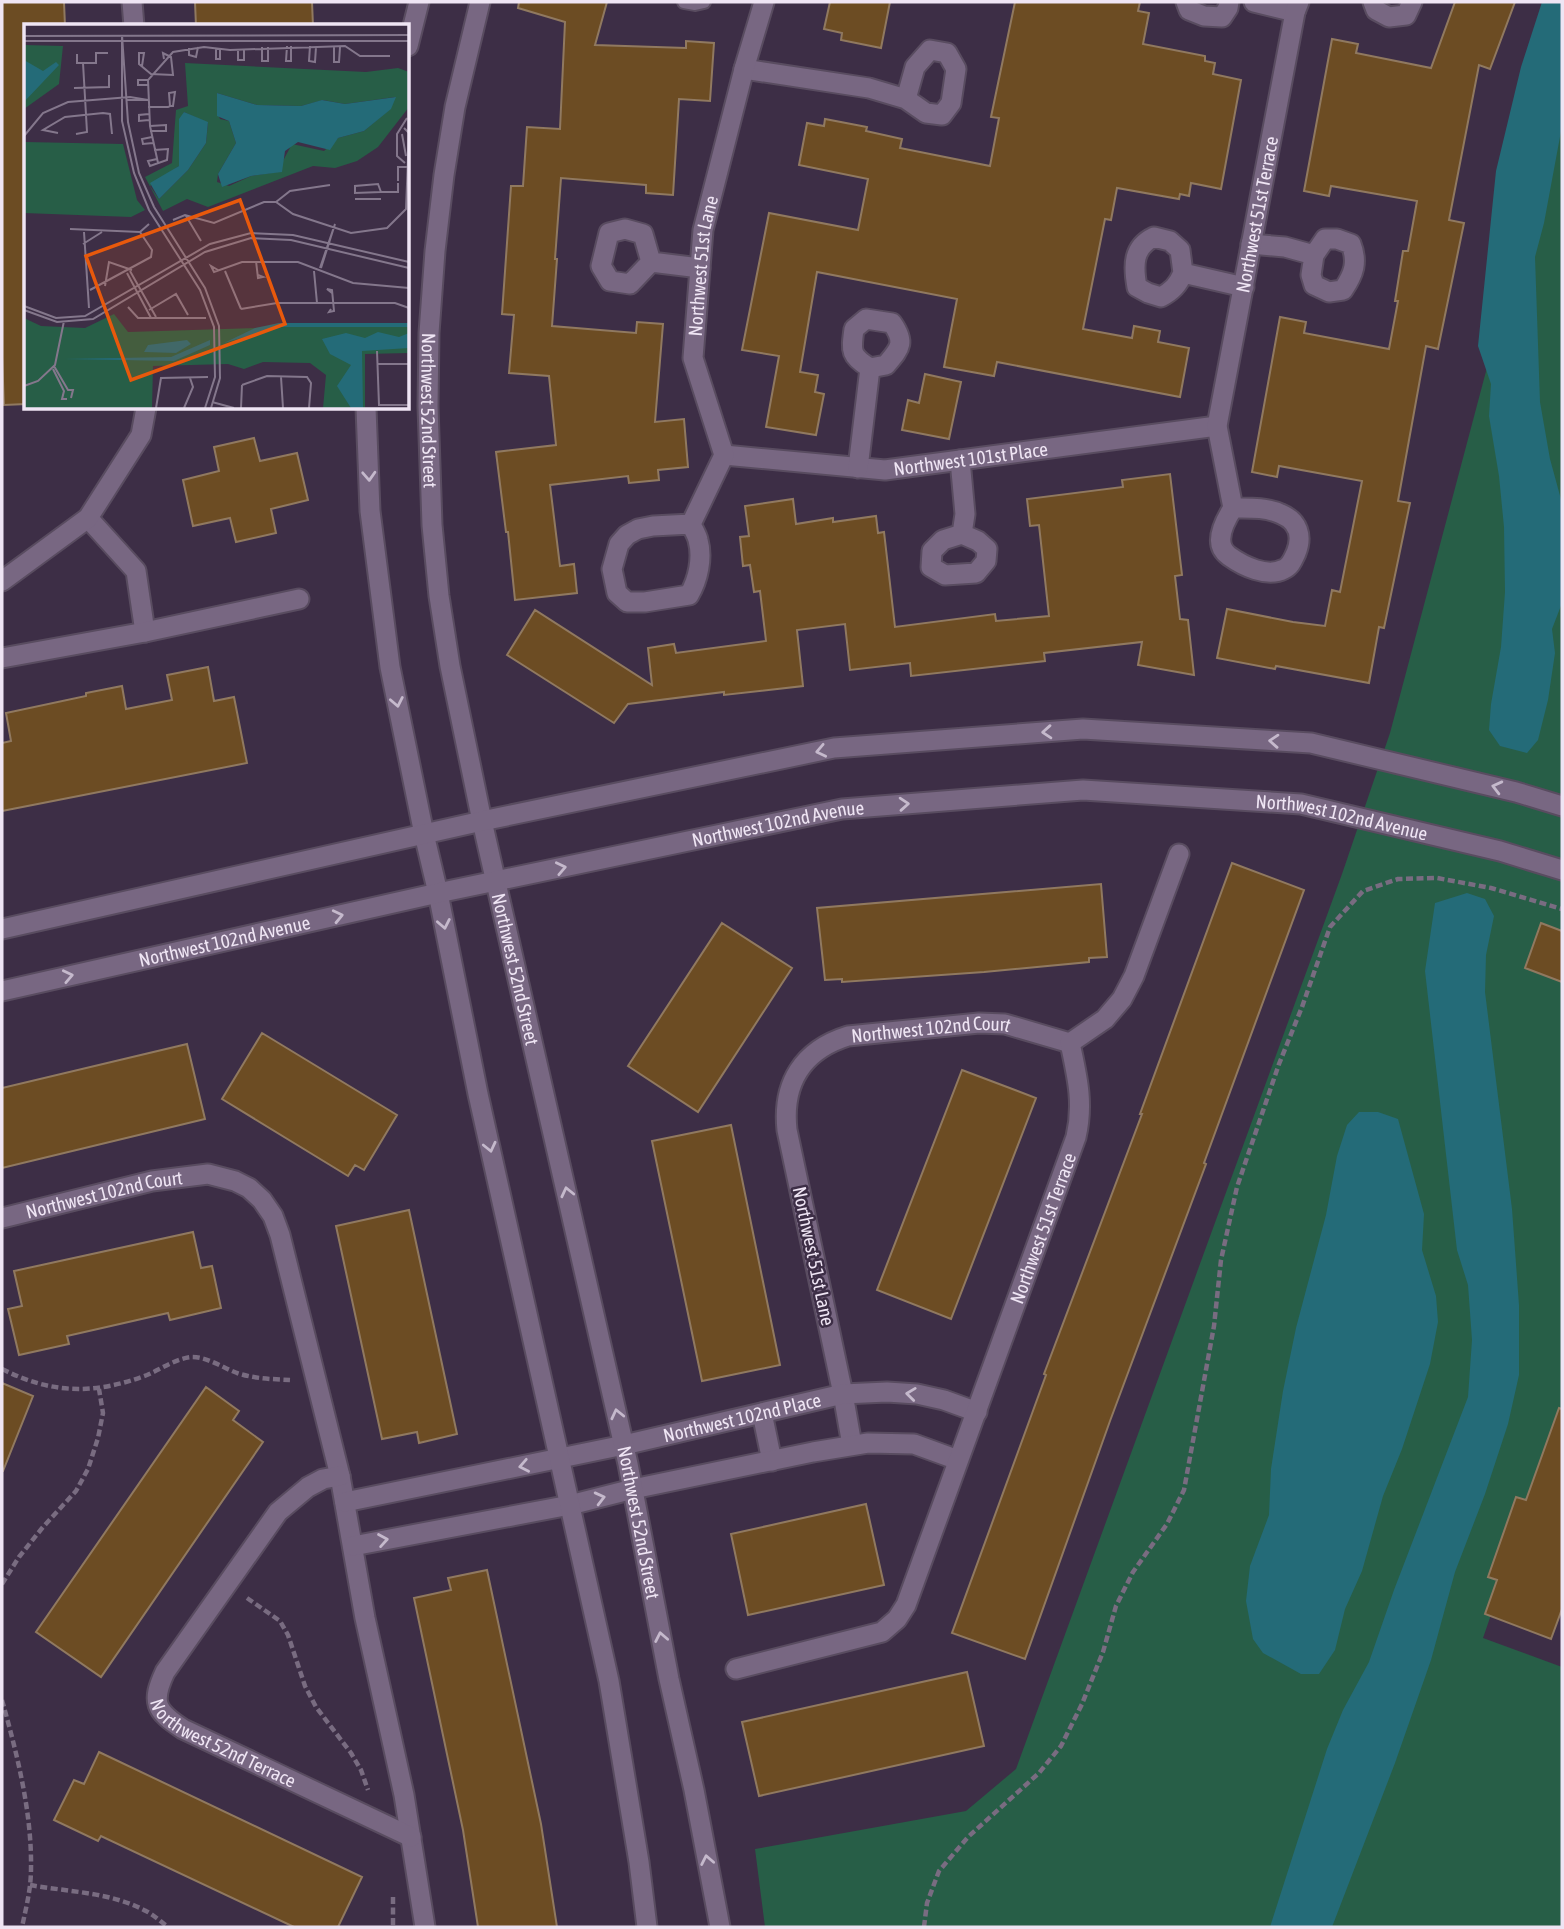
<svg xmlns="http://www.w3.org/2000/svg" width="1564" height="1929" viewBox="0 0 1564 1929" font-family="'Asap Condensed',sans-serif">
<style>
.green{fill:#275e47}
.water{fill:#246b78}
.building{fill:#6c4c23;stroke:#907960;stroke-width:2}
.lines{fill:none;stroke-linecap:round;stroke-linejoin:round}
.service-casing{stroke:#594c60;stroke-width:16}
.minor-casing{stroke:#594c60;stroke-width:23}
.tertiary-casing{stroke:#594c60;stroke-width:23}
.path{stroke:#796c81;stroke-width:4.5;stroke-dasharray:7 3.5;stroke-linecap:butt}
.service{stroke:#786782;stroke-width:12}
.minor{stroke:#786782;stroke-width:19}
.tertiary{stroke:#786782;stroke-width:19}
.oneway{stroke:#c5b9cc}
.labels{text-anchor:middle;stroke-width:5;stroke-linejoin:round;paint-order:stroke}
.street-label{font-size:19px;fill:#efe5f4;stroke:#3d2e46}
.inset-road{fill:none;stroke:#84778c;stroke-width:2}
.view{fill:#e8590c;fill-opacity:0.15;stroke:#e8590c;stroke-width:3.5}
.inset-edge{fill:none;stroke:#efe5f4;stroke-width:3.5}
</style>
<rect width="100%" height="100%" fill="#3d2e46"/>
<!-- green -->
<path class="green" d="M1562,85V1409L1483,1638L1562,1667V1927H765L755,1849L966,1811L1016,1769L1342,874L1390,733Z"/>
<!-- water -->
<path class="water" d="M1542,2H1562V126L1544,223L1535,257L1540,402L1550,459L1562,503V603L1552,629L1555,653L1548,700L1538,740L1527,753L1500,746L1489,730L1491,704L1501,647L1505,592L1504,527L1499,476L1489,416L1491,384L1478,346L1496,171L1521,67Z
M1467,893L1485,899L1494,916L1486,955L1485,992L1512,1209L1519,1305V1375L1508,1424L1485,1494L1455,1572L1431,1660L1395,1763L1332,1927H1270L1327,1749L1343,1710L1369,1662L1394,1590L1468,1397L1472,1340L1468,1285L1457,1250L1425,971L1435,903Z
M1359,1112H1378L1398,1119L1424,1214L1422,1250L1436,1296L1438,1322L1430,1364L1402,1449L1383,1496L1362,1571L1345,1609L1335,1650L1319,1674H1301L1263,1653L1253,1639L1246,1601L1250,1566L1269,1515L1271,1469L1283,1391L1296,1328L1326,1215L1337,1156L1347,1125Z"/>
<!-- building -->
<path class="building" d="M2,2H64L65,26H26V404L4,405L2,357Z
M195,2H312L313,26H196Z
M519,2H607L595,45L686,48V41L714,43L710,101L679,99L673,195L646,193V185L561,178L555,259H557L552,326L636,333L637,322L663,324L655,422L684,419L688,467L658,470L659,480L629,483L628,476L550,485L560,566L574,564L577,593L515,600L508,532H506L496,452L556,445L549,376L509,373L514,315L502,314L511,186H523L527,127L560,129L565,22L518,8Z
M830,2H890L881,48L841,40L842,33L824,29Z
M1015,2H1140L1138,11L1149,13L1143,44L1205,56V61L1215,63L1213,74L1241,80L1221,189L1191,183L1189,196L1180,194L1179,199L1117,188L1111,220L1105,219L1083,329L1132,338L1134,326L1160,331L1158,342L1189,348L1180,397L997,362L994,376L944,367L957,299L817,272L800,372L818,375L815,392L824,394L816,435L766,427L779,356L742,350L769,213L858,230L868,179L799,165L807,123L824,126L825,119L867,127L866,131L902,139L900,148L990,166L999,118L991,117Z
M1455,2H1515L1490,69L1479,65L1449,220L1464,223L1438,349L1426,346L1398,501L1410,503L1384,628L1379,627L1369,683L1276,666L1275,669L1217,658L1227,609L1293,622L1325,626L1332,590L1340,592L1362,481L1279,466L1277,477L1252,472L1280,317L1306,322L1304,333L1389,349L1398,301H1395L1403,251H1408L1417,201L1331,186L1329,196L1304,191L1332,39L1358,44L1356,53L1431,68Z
M925,374L961,382L949,439L902,430L908,400L919,403Z
M254,438L260,461L297,453L308,500L271,509L276,533L236,542L230,518L193,526L183,480L219,471L214,447Z
M1170,474L1182,575L1175,576L1180,619L1188,620L1194,675L1138,665L1142,642L1044,653L1045,661L911,676L910,663L850,670L845,624L797,630L803,686L724,695V692L628,704L614,723L507,655L535,610L652,685L648,648L674,644L676,653L766,641L760,591L754,592L750,565L743,566L740,537L749,536L745,506L793,499L796,524L833,518V522L876,516L878,533L884,532L895,627L995,614L996,621L1049,616L1039,525L1030,526L1027,499L1123,487L1122,480Z
M208,667L214,701L234,697L247,763L2,811V743L11,741L6,713L86,696V693L122,686L126,709L172,700L167,675Z
M1232,863L1304,890L1204,1163L1206,1164L1110,1421L1025,1659L952,1633L1046,1375L1044,1374L1142,1114H1140Z
M1101,884L1107,957L1089,958V962L984,972L842,982V979L825,980L817,908Z
M722,923L792,968L698,1112L628,1066Z
M1541,923L1562,931V982L1525,968Z
M262,1033L397,1115L364,1170L355,1165L348,1176L222,1099Z
M187,1044L205,1119L2,1168V1088Z
M962,1070L1036,1098L951,1319L877,1290Z
M731,1125L780,1365L702,1381L652,1141Z
M409,1210L457,1434L419,1443L417,1432L382,1439L336,1226Z
M193,1232L201,1268L212,1266L221,1308L170,1320L168,1313L67,1336L69,1344L19,1355L8,1309L22,1306L14,1271Z
M2,1383L33,1396L3,1471H2Z
M206,1387L239,1411L233,1420L263,1442L101,1677L36,1632Z
M1559,1408L1562,1409V1609L1551,1639L1485,1614L1497,1580L1488,1577L1516,1497L1526,1500Z
M866,1504L884,1585L748,1615L731,1534Z
M487,1570L541,1824L557,1927H478L463,1830L414,1598L451,1590L448,1578Z
M967,1672L984,1746L759,1796L742,1722Z
M99,1752L362,1877L338,1927H294L101,1836L98,1841L54,1820L74,1780L84,1784Z"/>
<g class="lines">
<defs>
<path id="service" d="M684,2L695,4L704,2"/>
<g id="minor">
<path d="M132,2L134,26"/>
<path d="M1186,2L1189,10L1204,16L1222,17L1228,8L1229,2"/>
<path d="M1254,2L1295,12"/>
<path d="M1373,2L1376,10L1389,17L1406,15L1412,2"/>
<path d="M744,69L869,88L906,99L926,113L942,115L951,103L956,69L947,53L930,50L915,67L906,99"/>
<path d="M1251,244L1285,247L1314,255L1325,239H1337L1351,244C1358,262 1354,274 1343,290L1329,292L1314,285L1311,275L1314,255"/>
<path d="M651,262L643,234L625,229L609,233L601,266L610,281L630,284L651,262L700,268"/>
<path d="M1183,273C1178,285 1172,291 1161,297L1148,293L1137,287C1133,265 1133,247 1154,237L1170,241L1180,250L1183,273L1244,287"/>
<path id="s1" d="M724,455L885,470L1217,426"/>
<path d="M960,460L965,514L962,534L943,540L932,551L931,567L945,575L976,573L986,561L987,549L978,541L962,534"/>
<path d="M858,468L870,368L886,365C900,348 906,343 892,323L866,319L854,329C851,351 850,356 870,368"/>
<path id="s2" d="M1233,508C1224,522 1212,544 1229,556C1243,566 1267,578 1284,569C1291,566 1293,559 1296,553C1303,536 1298,521 1281,514C1266,507 1249,508 1233,508L1217,426L1295,12L1299,2"/>
<path d="M88,518L136,571L145,632"/>
<path id="s3" d="M691,524L653,526L638,529L627,535L619,544L612,569L617,593L627,602H645L689,595C698,580 703,558 698,540C697,535 693,529 691,524L724,455L693,358L700,268L703,230L744,69L764,2"/>
<path d="M2,581L88,518L141,435L146,408"/>
<path d="M2,658L145,632L299,599"/>
<path id="s4" d="M2,1218L152,1181L208,1174L235,1181L249,1188L262,1200L273,1216L280,1235L340,1476L365,1618L404,1795L425,1927"/>
<path d="M762,1413L772,1461"/>
<path id="s5" d="M852,1445L843,1394L787,1130C782,1083 803,1050 848,1036L979,1023L1005,1024L1070,1043"/>
<path id="s6" d="M340,1476L323,1479L308,1487L278,1512L165,1672C151,1702 155,1711 183,1729L411,1837"/>
<path id="s7" d="M345,1502L624,1445L843,1394L887,1392L917,1394L944,1400L977,1412"/>
<path d="M353,1546L570,1505L633,1489L813,1452L868,1443L914,1444L958,1460"/>
<path id="s8" d="M736,1669L882,1632L897,1619L906,1605L1076,1137C1084,1103 1077,1076 1070,1043L1105,1019L1122,999L1134,976L1179,854"/>
</g>
<g id="tertiary">
<path id="s9" d="M480,2L455,107L444,175L435,251L429,333L428,406L432,525L439,596L450,666L482,821L628,1464L669,1679L694,1790L720,1927"/>
<path d="M408,46L419,2"/>
<path d="M366,408L370,511L390,667L424,834L438,893L478,1094L609,1681L639,1862L647,1927"/>
<path d="M2,929L482,821L834,748L1083,729L1311,743L1516,792L1562,806"/>
<path id="s10" d="M2,991L438,893L842,809L1083,790L1301,804L1500,851L1562,870"/>
</g>
</defs>
<!-- service casing -->
<use href="#service" class="service-casing"/>
<!-- minor casing -->
<use href="#minor" class="minor-casing"/>
<!-- tertiary casing -->
<use href="#tertiary" class="tertiary-casing"/>
<!-- path -->
<path class="path" d="M2,1369C52,1394 94,1395 147,1375C161,1369 177,1358 192,1357C208,1357 223,1368 237,1373C255,1379 272,1379 290,1380
M2,1584L19,1557L43,1527L76,1491L88,1469L98,1438L103,1413L99,1389
M247,1598L280,1621L288,1635L305,1686L316,1707L351,1753L361,1770L368,1790
M2,1700C17,1754 32,1812 31,1869C31,1889 26,1908 22,1927
M30,1885C68,1892 111,1892 146,1911C154,1915 161,1922 168,1927
M393,1897V1927
M924,1927L927,1903L939,1871L968,1837L1039,1773L1061,1746L1082,1704L1103,1652L1116,1606L1133,1572L1167,1524L1184,1490L1214,1326L1221,1260L1237,1187L1279,1064L1302,1007L1330,927L1363,891L1398,879L1437,878L1491,888L1562,909"/>
<!-- service -->
<use href="#service" class="service"/>
<!-- minor -->
<use href="#minor" class="minor"/>
<!-- tertiary -->
<use href="#tertiary" class="tertiary"/>
</g>
<!-- one-way arrows -->
<defs><path id="oneway-chevron" d="M-2-3.5L2.5 0L-2 3.5" fill="none" stroke-width="1.6" stroke-linecap="round" stroke-linejoin="round" transform="scale(1.75)"/></defs>
<g class="oneway">
<use href="#oneway-chevron" transform="translate(369 476) rotate(87)"/>
<use href="#oneway-chevron" transform="translate(397 702) rotate(79)"/>
<use href="#oneway-chevron" transform="translate(1047 732) rotate(176)"/>
<use href="#oneway-chevron" transform="translate(1274 741) rotate(-176)"/>
<use href="#oneway-chevron" transform="translate(821 751) rotate(168)"/>
<use href="#oneway-chevron" transform="translate(1497 787) rotate(-166)"/>
<use href="#oneway-chevron" transform="translate(904 804) rotate(-4)"/>
<use href="#oneway-chevron" transform="translate(561 868) rotate(-12)"/>
<use href="#oneway-chevron" transform="translate(338 916) rotate(-13)"/>
<use href="#oneway-chevron" transform="translate(444 924) rotate(79)"/>
<use href="#oneway-chevron" transform="translate(68 976) rotate(-12)"/>
<use href="#oneway-chevron" transform="translate(490 1147) rotate(77)"/>
<use href="#oneway-chevron" transform="translate(567 1192) rotate(-103)"/>
<use href="#oneway-chevron" transform="translate(911 1394) rotate(-173)"/>
<use href="#oneway-chevron" transform="translate(617 1414) rotate(-103)"/>
<use href="#oneway-chevron" transform="translate(524 1466) rotate(169)"/>
<use href="#oneway-chevron" transform="translate(600 1498) rotate(-14)"/>
<use href="#oneway-chevron" transform="translate(383 1540) rotate(-10)"/>
<use href="#oneway-chevron" transform="translate(661 1637) rotate(-101)"/>
<use href="#oneway-chevron" transform="translate(707 1860) rotate(-101)"/>
</g>
<g class="labels">
<!-- street labels -->
<g class="street-label">
<text dy="7" stroke="none"><textPath href="#s2" startOffset="528">Northwest 51st Terrace</textPath></text>
<text dy="7" stroke="none"><textPath href="#s3" startOffset="550">Northwest 51st Lane</textPath></text>
<text dy="7" stroke="none"><textPath href="#s9" startOffset="413">Northwest 52nd Street</textPath></text>
<text dy="7" stroke="none"><textPath href="#s1" startOffset="248">Northwest 101st Place</textPath></text>
<text dy="7" stroke="none"><textPath href="#s10" startOffset="1362">Northwest 102nd Avenue</textPath></text>
<text dy="7" stroke="none"><textPath href="#s10" startOffset="794">Northwest 102nd Avenue</textPath></text>
<text dy="7" stroke="none"><textPath href="#s10" startOffset="228">Northwest 102nd Avenue</textPath></text>
<text dy="7" stroke="none"><textPath href="#s9" startOffset="980">Northwest 52nd Street</textPath></text>
<text dy="7" stroke="none"><textPath href="#s5" startOffset="528">Northwest 102nd Court</textPath></text>
<text dy="7" stroke="none"><textPath href="#s4" startOffset="105">Northwest 102nd Court</textPath></text>
<text dy="7" stroke="none"><textPath href="#s8" startOffset="588">Northwest 51st Terrace</textPath></text>
<text transform="translate(814 1256) rotate(78)" y="7">Northwest 51st Lane</text>
<text dy="7" stroke="none"><textPath href="#s7" startOffset="406">Northwest 102nd Place</textPath></text>
<text dy="7" stroke="none"><textPath href="#s9" startOffset="1547">Northwest 52nd Street</textPath></text>
<text dy="7" stroke="none"><textPath href="#s6" startOffset="380">Northwest 52nd Terrace</textPath></text>
</g>
</g>
<!-- overview -->
<g transform="translate(24 24)">
<rect width="385" height="385" fill="#3d2e46"/>
<path d="M0,21L39,22L35,60L0,85ZM161,39L342,48L374,44L385,48V83L354,123L333,137L311,144L289,142L184,183L163,175L139,187L121,153L148,139L152,86L164,82ZM193,69L233,81L277,82L299,76L321,80L371,73L366,85L340,107L314,114L300,127L268,120L253,148L227,152L205,162L193,158L194,150L212,119L205,97L196,95L193,87ZM160,88L184,99L182,119L164,146L135,175L126,162L155,142V99ZM1,118L99,120L113,176L121,186L107,193L0,189ZM90,290L104,308L385,299V329L341,330V384H299L302,351L286,339L239,338L220,345L204,340L129,342L128,384H0V294L17,302L61,304Z" fill="#275e47" fill-rule="evenodd"/>
<path d="M0,36L19,47L32,38L35,41L0,78ZM193,69L233,81L277,82L298,76L321,80L372,73L367,85L340,107L314,114L306,126L274,118L261,127L258,148L227,152L198,163L194,150L212,119L205,97L193,92ZM160,88L184,98L182,119L164,146L135,175L126,159L155,142V95ZM255,299H385V303H256L200,319L231,304ZM354,308L375,313L385,309V324L338,327L339,384H327L313,362L327,341L306,330L298,315L322,309L341,314ZM163,316L167,320L152,329L120,328L124,321ZM186,316V321L150,337L40,335L147,333Z" fill="#246b78"/>
<path class="inset-road" d="M98,11L104,98L115,149L130,183L181,264L195,302L196,354L187,384M0,12L385,11M98,13V97L110,149L125,186L176,266L190,303L191,353L181,384M0,17H385M263,22L262,37H267V22M286,22L285,37L291,38L292,23M310,22V38H315L316,23M238,23V37H244V23M165,24V31L172,33L174,23M192,24V35H196V24M214,25V36H220V25M53,30V39H72V29H84M118,42L120,29H115V40L127,50L149,51L147,33L139,29L140,35M124,56H114V61H124M50,64L85,63V51M103,76H124M124,83H144L146,82H149L151,68L145,69L146,82M125,90L115,91V97L125,96M126,102L142,101V107H126M34,109L19,106L41,93L79,89L86,90L88,110M52,110L63,108L59,39M378,110L382,132M0,112L19,89L44,78L106,73L124,76M128,113L118,115L119,120L129,119M130,126L144,125L143,136L126,142L124,137L133,135M134,139L126,102L124,56L149,28L180,23L206,26L321,22L336,32H366M381,139L373,132V110L383,94M374,157V143H385M357,168L354,160L331,162V169L357,168H374V159M331,175H357M252,178L266,167L306,161M162,192L177,217M149,196L161,191L190,199L240,178H252L269,190L327,209L363,204L382,185L385,109L380,104M46,205L116,208L125,200M60,208L65,284M59,220L78,208M232,237L234,254L239,253L234,251M296,244L311,200M297,244L311,200M194,246L187,242L190,248L218,238H274L329,259L385,264M106,247L132,293M201,247L217,285M290,247L293,279M103,249L127,294M81,262L85,238L108,246M66,266L127,233L128,226L116,208M0,282L32,294L61,292L186,220L227,209L269,211L385,238M104,283L114,294H182M217,285L253,279H371L385,284M307,285L305,288L310,287L308,266L303,265L308,269M0,286L33,298L69,295L181,228L227,214L267,216L385,244M125,286L152,270L164,291M353,327L355,381H385M354,340H385M30,342L44,366H49L47,374M29,345L40,367L38,375H43M257,353L259,384M218,361L243,352L283,353L287,359L285,384M0,362L14,357L31,341L40,297M188,378L210,384M132,384L137,354L184,353M160,384L169,363L166,354M217,384L218,361"/>
<path class="view" d="M216,176L261,300L107,356L62,232Z"/>
<rect width="385" height="385" class="inset-edge"/>
</g>
<!-- border -->
<rect width="1564" height="1929" fill="none" stroke="#efe5f4" stroke-width="7"/>
</svg>
